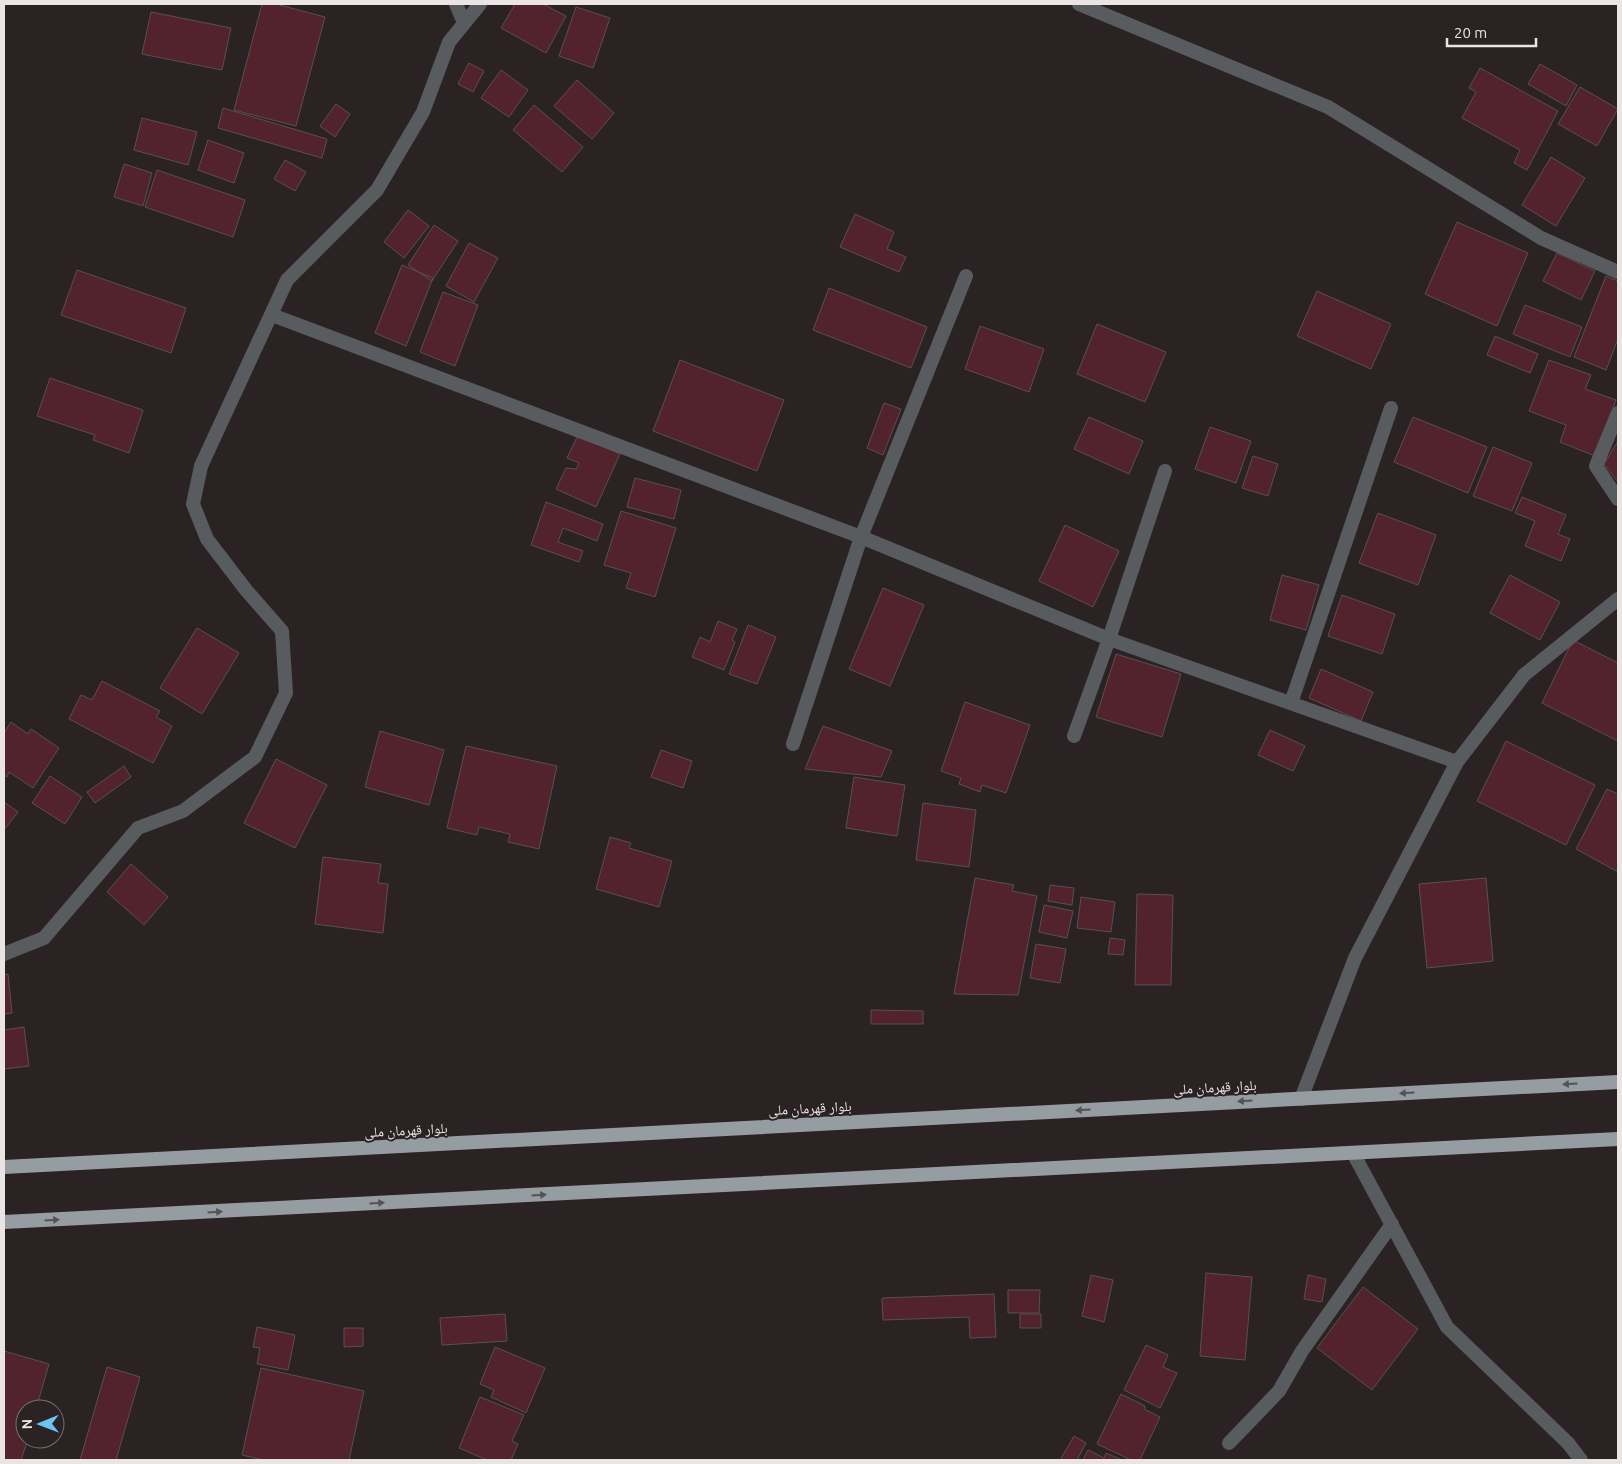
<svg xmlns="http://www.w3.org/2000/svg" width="1622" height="1464" viewBox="0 0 1622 1464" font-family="Ubuntu,'Noto Naskh Arabic',sans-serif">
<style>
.building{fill:#52232d;stroke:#595051}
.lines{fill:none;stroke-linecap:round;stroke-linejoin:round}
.minor{stroke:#585c5e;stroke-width:14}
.tertiary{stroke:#585c5e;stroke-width:14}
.trunk{stroke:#959da2;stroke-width:14}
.oneway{fill:#555356}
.labels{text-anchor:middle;stroke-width:4;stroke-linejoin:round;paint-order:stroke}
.street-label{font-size:14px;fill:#eae4e5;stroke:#2b2223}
</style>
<rect width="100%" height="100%" fill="#2b2223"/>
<!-- building -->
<path class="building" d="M262,4H276L325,17L296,126L234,110Z
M515,4H543L566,16L546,53L501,28Z
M576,7L610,18L593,68L559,56Z
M151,12L231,28L222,70L142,54Z
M469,63L484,71L473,92L458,84Z
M1540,64L1577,85L1566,106L1528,84Z
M1480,68L1558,111L1527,170L1514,163L1520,150L1462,118L1476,92L1469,88Z
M501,70L528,90L509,117L481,98Z
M577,80L614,113L592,139L554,106Z
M1580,87L1618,109L1597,146L1558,124Z
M336,104L350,114L335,137L320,126Z
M534,105L583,147L562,172L513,130Z
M223,108L327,139L322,158L218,128Z
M142,118L197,132L188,165L134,150Z
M208,140L244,153L234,183L198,170Z
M1551,157L1585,178L1556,226L1522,205Z
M285,160L306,172L295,191L274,179Z
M124,164L152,173L143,206L114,197Z
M157,170L245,200L233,237L145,207Z
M408,210L429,226L404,258L384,242Z
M855,214L894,232L887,249L906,257L899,272L840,247Z
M1457,222L1528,253L1497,326L1425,294Z
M434,225L458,241L432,281L408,265Z
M469,243L498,258L474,302L446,286Z
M1557,253L1595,271L1581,300L1543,281Z
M402,265L433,278L406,346L375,333Z
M77,270L186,308L171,353L61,315Z
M1606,276L1618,281V339L1606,370L1574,357Z
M829,288L927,327L911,368L813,330Z
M1317,291L1391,324L1371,369L1297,336Z
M443,292L478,305L455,366L420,352Z
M1525,305L1582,327L1570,357L1513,334Z
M1097,324L1166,352L1145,402L1077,374Z
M980,326L1044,349L1029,392L965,369Z
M1495,336L1538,354L1530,373L1487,355Z
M680,360L784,400L757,471L653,431Z
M1549,360L1591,375L1585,389L1616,400L1595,456L1560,442L1566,425L1529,411Z
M50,378L143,410L129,453L93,440L95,435L37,416Z
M884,403L901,409L883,455L867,448Z
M1089,417L1143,441L1129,474L1074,449Z
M1413,417L1487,447L1468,493L1394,462Z
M1210,427L1251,441L1236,483L1195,469Z
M578,435L620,454L596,507L556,489L566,468L576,469L579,463L567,458Z
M1618,441V482L1604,464Z
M1493,447L1532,463L1512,511L1473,496Z
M1253,456L1278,464L1268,496L1242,488Z
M635,478L681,490L674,519L627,507Z
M1522,497L1566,515L1558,534L1570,539L1561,561L1525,546L1535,521L1515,513Z
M546,502L603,524L597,541L563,528L558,542L583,551L579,562L531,545Z
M621,511L676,528L655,597L626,588L631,573L604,565Z
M1378,513L1436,535L1418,585L1359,563Z
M1065,525L1119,551L1093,607L1039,581Z
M1282,575L1319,585L1306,630L1270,620Z
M1510,575L1560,602L1540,640L1490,613Z
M883,588L924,605L890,686L849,669Z
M1342,595L1395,614L1382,654L1328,636Z
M718,621L737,629L732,640L735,642L724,670L692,657L700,637L710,642Z
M748,625L776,637L757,684L729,674Z
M197,628L239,653L202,714L160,688Z
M1573,640L1618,663V741L1542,703Z
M1116,654L1181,674L1162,737L1096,717Z
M1321,669L1373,692L1361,721L1309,698Z
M102,681L160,711L156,717L172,726L153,763L69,719L81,695L92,700Z
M965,702L1030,725L1006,793L982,785L980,792L959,784L961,778L941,771Z
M11,722L28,734L31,729L59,748L33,788L9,772L7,777L4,775V733Z
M823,726L892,751L881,777L805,769Z
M1270,730L1305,746L1293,771L1258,755Z
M380,731L444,750L429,805L365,787Z
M1506,741L1595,785L1566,845L1477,801Z
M466,746L557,766L539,849L508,842L510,834L479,827L477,835L447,828Z
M661,750L692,761L683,788L651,777Z
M276,759L327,785L295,848L244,823Z
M124,766L131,777L95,803L87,792Z
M50,776L82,797L65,824L32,803Z
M854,777L905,785L897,836L846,828Z
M1607,789L1618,794V872L1576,849Z
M4,802L18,812L4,830Z
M923,803L976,810L969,867L916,860Z
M610,837L631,843L629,848L672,861L659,907L596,889Z
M323,857L381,864L378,883L388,884L383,933L315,924Z
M131,864L168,897L144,925L107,892Z
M975,878L1014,885L1012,891L1037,896L1018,995L954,994Z
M1486,878L1493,961L1427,968L1419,884Z
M1050,885L1074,888L1072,905L1048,901Z
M1137,894L1173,895L1171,985H1135Z
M1081,897L1115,902L1111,932L1077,928Z
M1044,905L1073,911L1067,938L1039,932Z
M1110,938L1125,940L1123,955L1108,954Z
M1036,944L1066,949L1060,983L1030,978Z
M8,974L12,1013L4,1014V975Z
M871,1010L923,1011V1024H871Z
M24,1027L29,1066L4,1069V1030Z
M1206,1273L1252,1277L1245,1360L1200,1356Z
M1091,1275L1113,1280L1104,1322L1082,1316Z
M1308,1275L1326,1279L1322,1302L1304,1299Z
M1363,1287L1418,1329L1372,1390L1317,1348Z
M1008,1290H1040L1039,1313H1008Z
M994,1294L996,1337L970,1338L969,1317L883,1320L882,1298Z
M505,1314L507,1341L442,1345L440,1318Z
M1020,1314H1041V1328H1020Z
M257,1327L295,1335L288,1370L257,1364L260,1348L253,1347Z
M344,1328H363V1346L344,1347Z
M1146,1345L1168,1355L1163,1367L1177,1373L1160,1408L1124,1390Z
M495,1347L545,1368L526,1413L491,1397L494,1390L480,1384Z
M4,1351L49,1364L36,1409H25V1439H28L21,1460H4Z
M107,1367L140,1377L116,1460H80Z
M261,1368L364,1391L349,1460H263L242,1455Z
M1121,1394L1145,1406L1144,1409L1160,1417L1140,1460H1131L1097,1444Z
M480,1397L524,1415L512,1441L518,1444L511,1460H487L459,1448Z
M1074,1436L1086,1443L1077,1460H1060Z
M1088,1450L1104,1458L1106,1453L1122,1460H1083Z"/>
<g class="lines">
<!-- minor -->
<path class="minor" d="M456,4L464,23
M1079,4L1328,107L1541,238L1618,272
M272,315L861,537L1109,639L1457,762
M1618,413L1596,466L1618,499
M1291,703L1391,408
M1074,736L1109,639L1165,471
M793,744L861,537L966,276
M1301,1099L1355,958L1457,762L1524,675L1618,599
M1353,1153L1447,1327L1568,1443L1581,1460
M1229,1443L1279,1391L1302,1351L1392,1224"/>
<!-- tertiary -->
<path class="tertiary" d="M4,954L44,938L138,828L183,811L255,757L286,693L282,631L246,590L207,539L193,504L201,466L287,280L377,190L423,112L449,42L480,4"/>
<!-- trunk -->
<path class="trunk" d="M4,1167L1618,1082
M4,1222L1618,1139"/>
</g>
<!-- one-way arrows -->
<defs><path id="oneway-solid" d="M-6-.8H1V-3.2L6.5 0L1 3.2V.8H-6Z" transform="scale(1.25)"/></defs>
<g class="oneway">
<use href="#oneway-solid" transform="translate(1570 1084) rotate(177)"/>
<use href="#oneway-solid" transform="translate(1407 1093) rotate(177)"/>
<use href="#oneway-solid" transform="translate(1245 1101) rotate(177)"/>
<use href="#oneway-solid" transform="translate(1083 1110) rotate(177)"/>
<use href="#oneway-solid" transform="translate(539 1195) rotate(-3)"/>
<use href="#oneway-solid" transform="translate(377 1203) rotate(-3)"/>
<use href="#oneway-solid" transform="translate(215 1212) rotate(-3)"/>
<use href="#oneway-solid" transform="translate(52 1220) rotate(-3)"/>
</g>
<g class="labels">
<!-- street labels -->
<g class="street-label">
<text transform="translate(1215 1087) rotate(-3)" y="5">بلوار قهرمان ملی</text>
<text transform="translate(810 1108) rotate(-3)" y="5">بلوار قهرمان ملی</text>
<text transform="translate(406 1130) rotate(-3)" y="5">بلوار قهرمان ملی</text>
</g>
</g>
<!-- border -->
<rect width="1622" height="1464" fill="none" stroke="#eae4e5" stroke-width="10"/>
<!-- north arrow -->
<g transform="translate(40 1424) rotate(269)"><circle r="24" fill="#2b2223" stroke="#777071"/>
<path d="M0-4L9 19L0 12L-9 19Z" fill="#6bc3f2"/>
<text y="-8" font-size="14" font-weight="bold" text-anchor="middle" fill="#eae4e5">N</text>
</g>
<!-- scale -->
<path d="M1447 38v8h89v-8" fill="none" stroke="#eae4e5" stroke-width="2.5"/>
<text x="1454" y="38" font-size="15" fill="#eae4e5" stroke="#2b2223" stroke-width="4" paint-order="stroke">20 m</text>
</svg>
